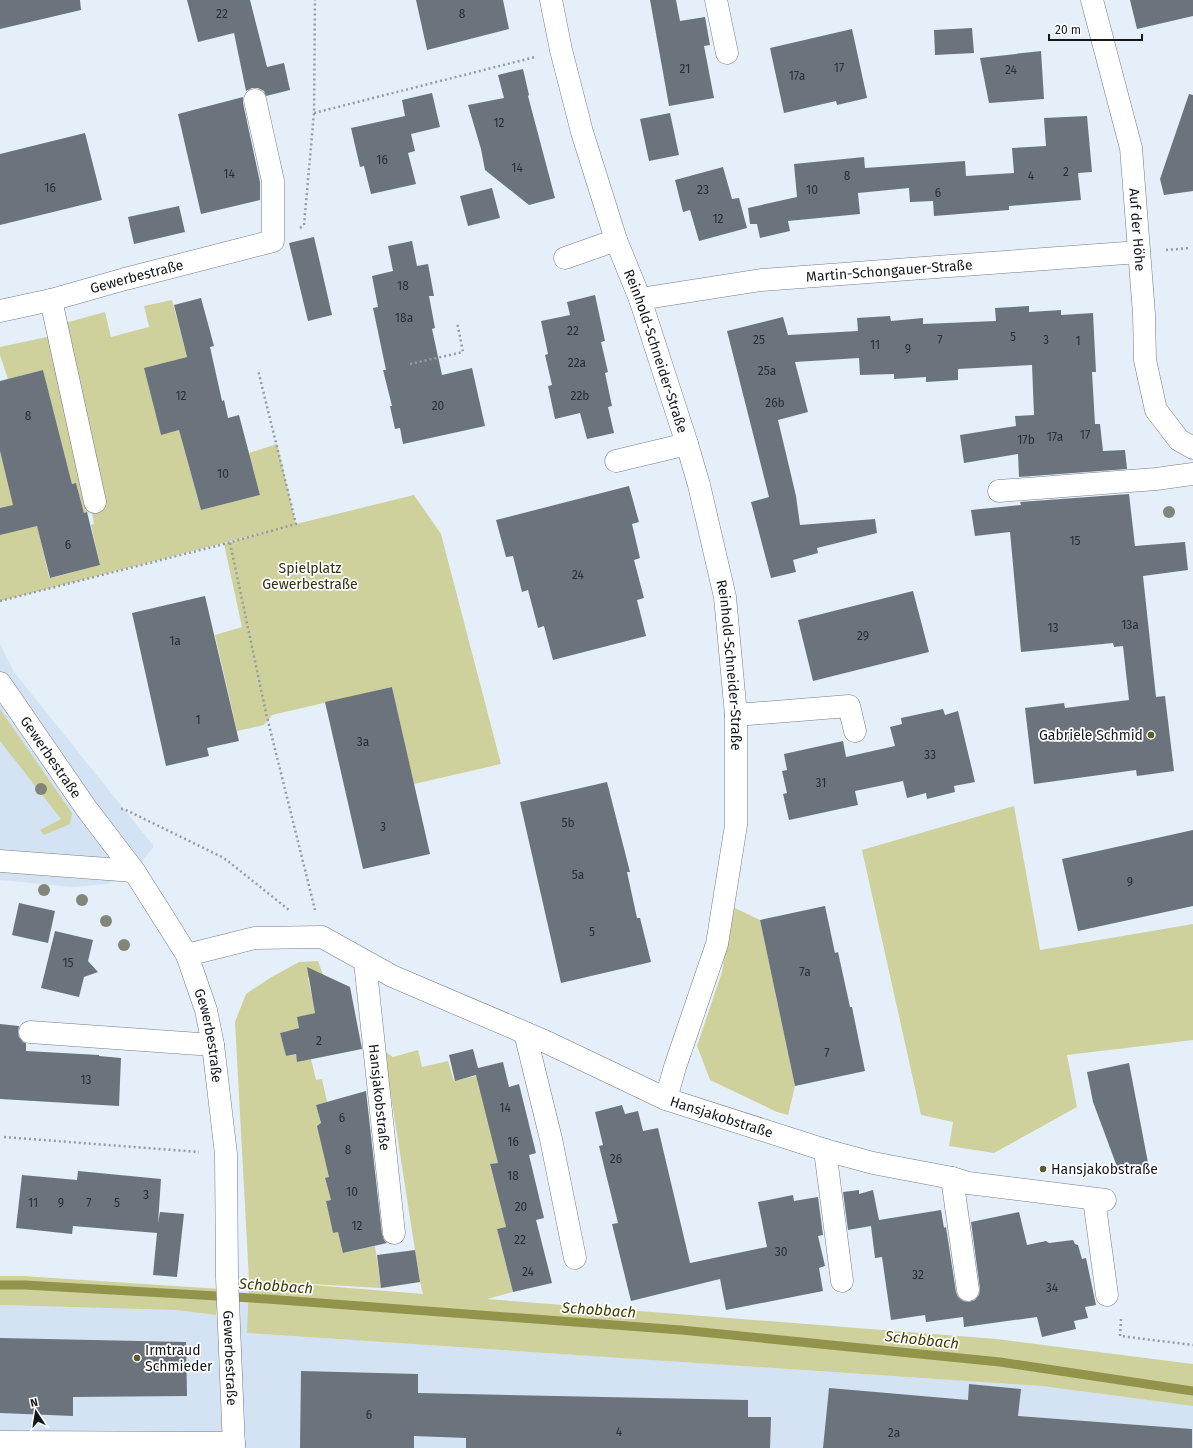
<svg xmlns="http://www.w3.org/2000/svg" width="1193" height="1448" viewBox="0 0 1193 1448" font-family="'Fira Sans',sans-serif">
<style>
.built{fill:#d4e3f3}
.green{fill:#cfd19c}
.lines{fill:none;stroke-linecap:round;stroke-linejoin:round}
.stream{stroke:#92944b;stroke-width:9}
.building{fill:#6b747d}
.minor-casing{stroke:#747d86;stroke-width:23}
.path{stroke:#959ca3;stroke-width:2.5;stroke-dasharray:2 3;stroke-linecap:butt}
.minor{stroke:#fff;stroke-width:22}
.tree{fill:#828679}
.poi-dot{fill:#5b5c29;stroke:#fff;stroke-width:1.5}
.labels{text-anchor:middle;stroke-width:3.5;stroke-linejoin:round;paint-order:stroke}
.number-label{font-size:12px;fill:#2a2e33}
.street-label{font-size:14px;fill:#14171a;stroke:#fff}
.park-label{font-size:14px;fill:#313111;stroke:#fff}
.poi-label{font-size:14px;fill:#14171a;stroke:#fff;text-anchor:start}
.water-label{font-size:15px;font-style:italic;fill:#3e3e01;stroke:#fff}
</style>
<rect width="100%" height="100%" fill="#e5eff9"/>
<!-- built -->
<path class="built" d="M0,644L14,672L153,845V848L134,871L108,884L72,887L0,880Z
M220,1289L248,1292V1333L1042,1386L1193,1406V1448H0V1305L176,1310L216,1315Z"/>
<!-- green -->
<path class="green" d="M172,300L187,357L145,368L161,434L179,430L201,510L260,495L249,453L277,444L296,524L414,495L441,534L501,764L414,784L392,687L272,715L264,725L237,731L215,635L242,627L224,544L266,532L0,601V451L12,499L30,495L49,577L51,578L100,565L91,525L94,524L92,512L84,513L76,483L72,484L43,370L8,379L0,355V347L47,337L65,323L105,312L111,337L149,327L144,306Z
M0,709L72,813L70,824L44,835L40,830L61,819L0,741Z
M1014,806L1040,950L1193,924V1040L1067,1055L1077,1107L994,1153L949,1146L953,1122L921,1115L862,850Z
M733,907L760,920L795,1086L788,1115L777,1112L710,1080L697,1046L722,972Z
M318,961L323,975L308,978L312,997L323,995L326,1010L298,1017L299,1028L280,1033L286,1056L296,1054L298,1062L311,1059L316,1080L322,1079L327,1102L316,1105L335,1176L325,1179L331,1200L326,1201L333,1233L338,1232L344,1253L375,1246L381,1288L275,1282L423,1294L420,1282L384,1051L393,1057L418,1050L422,1067L448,1061L454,1081L480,1075L498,1163L490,1165L506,1227L497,1230L513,1292L487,1299L997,1339L1193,1364V1406L1042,1386L247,1333L249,1280L235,1022L246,994L270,978L299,962Z
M0,1276H23L220,1289L216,1315L176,1310L0,1305Z"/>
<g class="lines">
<!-- stream -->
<path class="stream" d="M0,1285H25L267,1299L681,1330L1000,1362L1193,1391"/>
</g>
<!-- building -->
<path class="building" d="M0,0H80L81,10L0,29Z
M187,0H250L267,67L284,63L290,90L266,96L264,91L258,88H252L246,91L234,33L198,42Z
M416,0H503L509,29L427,50Z
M650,0H676L680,21L705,17L710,45L704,46L714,98L669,106Z
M1130,0H1193V16L1137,29Z
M972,28L974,53L935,55L934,30Z
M852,29L867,98L837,105L836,101L784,113L770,48Z
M1041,51L1044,99L989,103L980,58Z
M523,69L529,95L528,96L555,198L529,205L485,170L481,149L468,105L504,98L498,75Z
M432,93L440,127L411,134L415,151L408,153L416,184L371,194L364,166L360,167L351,128L405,116L402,100Z
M1189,94L1193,95V191L1164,195L1160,179Z
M243,97V103L260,182V200L201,214L178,114Z
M670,113L679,155L649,161L640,119Z
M1087,116L1092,172L1078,173L1081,200L1009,206V210L934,216L933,201L910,202L909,188L858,193L860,214L788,221L790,231L760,238L757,224H750L748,208L797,197L794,164L864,157L865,168L965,161L966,176L1014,173L1012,148L1046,146L1044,118Z
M85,133L102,200L0,225V154Z
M723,167L732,199L739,198L747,228L699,241L690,210L683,212L675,180Z
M492,188L500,218L468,226L460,196Z
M179,206L185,232L134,244L128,217Z
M314,237L332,315L308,321L289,243Z
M412,241L417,266L428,264L434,296H429L435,328L432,329L442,375L472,368L485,426L403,444L400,428L395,429L390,406H392L383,370H386L373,308L378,307L372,276L393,271L388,246Z
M595,295L605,341L601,342L608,372L605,373L612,406L608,407L614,433L587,439L580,413L555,419L548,386L552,385L545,355L548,354L541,321L570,315L567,302Z
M201,298L214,346L210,347L222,401L224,400L228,418L239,415L260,495L201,510L179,430L161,435L144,368L187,357L174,305Z
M1029,306V312L1061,310V315L1093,313L1096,372H1092L1095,424H1100L1103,451L1125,450L1127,469L1019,477L1018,454L964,463L960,435L1016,426L1015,416L1034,415L1032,365L958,369V380L926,382V377L894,379V374L860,375L859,358L795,362L808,412L778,420L796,496L800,525L875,519L877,533L817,548L818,553L793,560L796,572L771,578L751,502L769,497L727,331L783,317L788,335L858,331L857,318L890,316L891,321L923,318V324L996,321L995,308Z
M43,370L72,484L76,483L84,513L87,512L100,565L50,578L37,526L0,535V508L13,505L0,451V381Z
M629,486L639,522L632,524L640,558L634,560L644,598L637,600L646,636L553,660L544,626L538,628L528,590L522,592L513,556L506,557L496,520Z
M1129,494L1135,546L1185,542L1188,570L1143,576L1156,697L1165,696L1174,771L1137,776L1136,770L1034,784L1025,708L1064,703L1065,708L1129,700L1123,646L1114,647L1113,643L1021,652L1010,532L975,536L971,510L1021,505L1020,502Z
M913,591L929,652L813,681L798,620Z
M205,596L239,741L207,748L209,756L166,766L132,613Z
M392,687L430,854L363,869L325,702Z
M943,709L945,715L958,711L975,782L954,786L955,792L927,799L926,793L907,798L903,781L855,791L858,805L789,820L783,794L787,793L782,771L787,770L784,754L843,741L846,757L895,746L890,727L902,724L901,718Z
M607,782L630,872H627L637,918H640L651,962L561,983L520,802Z
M1193,830V906L1078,931L1062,859Z
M19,903L55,911L48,943L12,935Z
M825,906L835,953L838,952L850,1007H852L865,1071L795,1086L760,920Z
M55,931L93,940L88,961L98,972L84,977L79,997L41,988Z
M307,967L350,987L362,1049L297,1062L296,1054L286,1056L280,1033L299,1028L297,1017L315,1013Z
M0,1024L19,1026L18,1032L19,1037L23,1042L26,1043V1051L99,1055V1056L121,1058L119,1106L0,1099Z
M473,1049L478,1068L503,1062L509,1087L519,1084L536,1153L529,1155L544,1218L536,1220L552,1283L513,1292L497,1229L506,1227L490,1164L498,1163L476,1075L455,1081L449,1055Z
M1129,1063L1149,1168L1119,1172L1093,1102L1087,1072Z
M366,1091L382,1234L384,1240L387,1243L343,1253L338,1232L333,1233L326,1201L331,1200L325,1178L329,1177L317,1126L321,1123L316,1105Z
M622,1105L625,1114L638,1111L643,1131L658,1128L690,1263L767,1247L758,1202L793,1195L794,1201L818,1197L823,1235L818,1236L825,1266L819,1268L823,1291L726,1310L720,1279L631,1301L612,1224L618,1223L599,1146L603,1145L595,1112Z
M78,1171L161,1179L158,1223L160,1212L184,1214L177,1277L153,1275L157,1233L73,1226L72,1234L16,1228L22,1175L77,1180Z
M859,1190V1194L873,1190L879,1220L941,1210L944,1228L946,1227L956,1292L958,1297L963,1301L969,1302L975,1300L979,1295L980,1289L971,1222L1019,1212L1027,1245L1046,1241L1049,1243L1073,1240L1075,1244L1078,1245L1082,1259L1086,1258L1096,1305L1085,1307L1088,1318L1074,1321L1076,1329L1042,1337L1037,1317L964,1327L963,1317L926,1322L925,1315L891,1320L882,1257L875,1258L871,1226L848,1230L843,1192Z
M415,1250L420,1282L381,1288L377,1255Z
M0,1338L186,1342L187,1396L73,1397V1416L0,1413Z
M301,1371L418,1374V1393L748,1400V1417H771L770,1448H466V1438L414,1436V1448H300Z
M969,1384L1021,1389L1018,1416L1192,1429V1448H823L829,1388L968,1400Z"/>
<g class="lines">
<defs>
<g id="minor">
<path id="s1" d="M551,0L561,50L582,132L616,240L640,299L687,444L699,485L725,597L736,715V825L717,944L675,1067L666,1099"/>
<path d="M716,0L727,53"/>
<path id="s2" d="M1092,0L1131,148L1144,314L1145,360L1156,410L1179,440L1193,448"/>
<path d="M565,258L616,240"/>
<path id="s3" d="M640,299L761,280L1139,252"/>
<path d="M51,300L95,502"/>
<path id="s4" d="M0,311L51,300L125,279L273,241V181L255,100"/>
<path d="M616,461L687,444"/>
<path d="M999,491L1156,479L1193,474"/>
<path id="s5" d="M0,683L86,808L134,871L160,912L187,955L206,1010L213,1045L226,1154L227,1277L234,1448"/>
<path d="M736,715L849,706L855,731"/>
<path d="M0,861L134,871"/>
<path id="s6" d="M187,955L255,938L322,937L392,976L542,1040L666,1099L825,1150L873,1163L952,1178L968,1183L1105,1200"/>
<path id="s7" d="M365,962L394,1233"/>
<path d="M30,1032L213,1045"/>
<path d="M525,1033L551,1139L575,1258"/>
<path d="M825,1150L842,1281"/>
<path d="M952,1178L968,1290"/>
<path d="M1094,1199L1107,1295"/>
<path d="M0,1442L234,1443"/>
</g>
</defs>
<!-- minor casing -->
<use href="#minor" class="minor-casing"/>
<!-- path -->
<path class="path" d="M314,113L535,57
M300,228L304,225L314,113L315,0
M1166,250L1190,248
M410,364L463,352L457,322
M230,543L266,713L315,910
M0,601L224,544L296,524L258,370
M121,809H124L224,858L289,910
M4,1137L199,1152
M1121,1319L1120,1336L1193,1345"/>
<!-- minor -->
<use href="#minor" class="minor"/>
</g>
<!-- trees -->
<g class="tree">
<circle cx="1169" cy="512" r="6"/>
<circle cx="41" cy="789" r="6"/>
<circle cx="44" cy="890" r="6"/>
<circle cx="82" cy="900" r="6"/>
<circle cx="106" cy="921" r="6"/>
<circle cx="124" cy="945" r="6"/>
</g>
<!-- markers -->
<g class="poi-dot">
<circle cx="1151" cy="735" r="4"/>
<circle cx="1043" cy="1169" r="4"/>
<circle cx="137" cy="1358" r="4"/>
</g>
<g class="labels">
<!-- number labels -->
<g class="number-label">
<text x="222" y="18">22</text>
<text x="462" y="18">8</text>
<text x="839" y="72">17</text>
<text x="685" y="73">21</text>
<text x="1011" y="74">24</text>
<text x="797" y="80">17a</text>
<text x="499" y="127">12</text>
<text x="382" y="164">16</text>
<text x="517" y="172">14</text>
<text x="1066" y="176">2</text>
<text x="229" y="178">14</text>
<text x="847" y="180">8</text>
<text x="1031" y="180">4</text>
<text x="50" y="192">16</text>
<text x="703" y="194">23</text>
<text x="812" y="194">10</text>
<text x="938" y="197">6</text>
<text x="718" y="223">12</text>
<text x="403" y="290">18</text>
<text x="404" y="322">18a</text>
<text x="573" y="335">22</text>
<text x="1013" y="341">5</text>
<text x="759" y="344">25</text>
<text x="940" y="344">7</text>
<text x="1046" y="344">3</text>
<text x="1078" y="345">1</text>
<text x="875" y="349">11</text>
<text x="908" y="353">9</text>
<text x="577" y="367">22a</text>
<text x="767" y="375">25a</text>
<text x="181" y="400">12</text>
<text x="580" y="400">22b</text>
<text x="775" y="407">26b</text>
<text x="438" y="410">20</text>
<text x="28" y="420">8</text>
<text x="1085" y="439">17</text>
<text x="1055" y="441">17a</text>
<text x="1026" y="444">17b</text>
<text x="223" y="478">10</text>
<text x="1075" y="545">15</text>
<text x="68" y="549">6</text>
<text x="578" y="579">24</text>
<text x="1130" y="629">13a</text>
<text x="1053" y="632">13</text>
<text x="863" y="640">29</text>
<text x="175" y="645">1a</text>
<text x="198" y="724">1</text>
<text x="363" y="746">3a</text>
<text x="930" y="759">33</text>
<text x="821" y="787">31</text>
<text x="568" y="827">5b</text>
<text x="383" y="831">3</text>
<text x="578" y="879">5a</text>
<text x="1130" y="886">9</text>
<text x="592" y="936">5</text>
<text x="68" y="967">15</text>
<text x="805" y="976">7a</text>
<text x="319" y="1045">2</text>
<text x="827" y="1057">7</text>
<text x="86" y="1084">13</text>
<text x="505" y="1112">14</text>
<text x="342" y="1122">6</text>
<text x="513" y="1146">16</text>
<text x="348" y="1154">8</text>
<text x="616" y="1163">26</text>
<text x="513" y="1180">18</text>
<text x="352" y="1196">10</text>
<text x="146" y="1199">3</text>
<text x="33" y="1207">11</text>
<text x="61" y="1207">9</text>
<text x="89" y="1207">7</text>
<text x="117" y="1207">5</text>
<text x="521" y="1211">20</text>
<text x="357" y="1230">12</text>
<text x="520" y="1244">22</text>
<text x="781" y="1256">30</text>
<text x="528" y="1276">24</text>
<text x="918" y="1279">32</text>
<text x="1052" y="1292">34</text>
<text x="369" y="1419">6</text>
<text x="619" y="1436">4</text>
<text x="894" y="1437">2a</text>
</g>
<!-- street labels -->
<g class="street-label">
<text dy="5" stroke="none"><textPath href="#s2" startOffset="235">Auf der Höhe</textPath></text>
<text dy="5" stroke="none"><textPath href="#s3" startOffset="251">Martin-Schongauer-Straße</textPath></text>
<text dy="5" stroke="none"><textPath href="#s4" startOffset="141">Gewerbestraße</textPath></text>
<text dy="5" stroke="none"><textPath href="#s1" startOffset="367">Reinhold-Schneider-Straße</textPath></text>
<text dy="5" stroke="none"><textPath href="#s1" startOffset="691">Reinhold-Schneider-Straße</textPath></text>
<text dy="5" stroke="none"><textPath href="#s5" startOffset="90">Gewerbestraße</textPath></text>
<text dy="5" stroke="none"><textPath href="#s5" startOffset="414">Gewerbestraße</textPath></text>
<text dy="5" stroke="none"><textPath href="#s7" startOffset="136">Hansjakobstraße</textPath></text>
<text dy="5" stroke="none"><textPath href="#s6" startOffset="576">Hansjakobstraße</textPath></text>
<text dy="5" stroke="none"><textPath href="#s5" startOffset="738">Gewerbestraße</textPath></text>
</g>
<!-- park labels -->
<g class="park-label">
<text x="310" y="573">Spielplatz<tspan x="310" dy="16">Gewerbestraße</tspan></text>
</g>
<!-- poi labels -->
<g class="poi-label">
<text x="1143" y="740" text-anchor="end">Gabriele Schmid</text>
<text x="1051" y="1174">Hansjakobstraße</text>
<text x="145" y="1355">Irmtraud<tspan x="145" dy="16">Schmieder</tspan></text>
</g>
<!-- water labels -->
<g class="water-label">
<text transform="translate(276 1286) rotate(4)" y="5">Schobbach</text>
<text transform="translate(599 1310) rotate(4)" y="5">Schobbach</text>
<text transform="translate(922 1340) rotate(6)" y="5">Schobbach</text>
</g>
</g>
<!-- north arrow -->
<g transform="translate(36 1412) rotate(348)" stroke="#ffffff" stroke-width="3" paint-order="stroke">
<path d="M0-3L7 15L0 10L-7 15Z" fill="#14171a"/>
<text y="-6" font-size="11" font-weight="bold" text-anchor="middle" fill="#14171a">N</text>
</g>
<!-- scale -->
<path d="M1049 34v6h93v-6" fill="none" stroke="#14171a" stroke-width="2"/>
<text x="1055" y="34" font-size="12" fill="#14171a" stroke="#ffffff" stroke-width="3" paint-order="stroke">20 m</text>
</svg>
